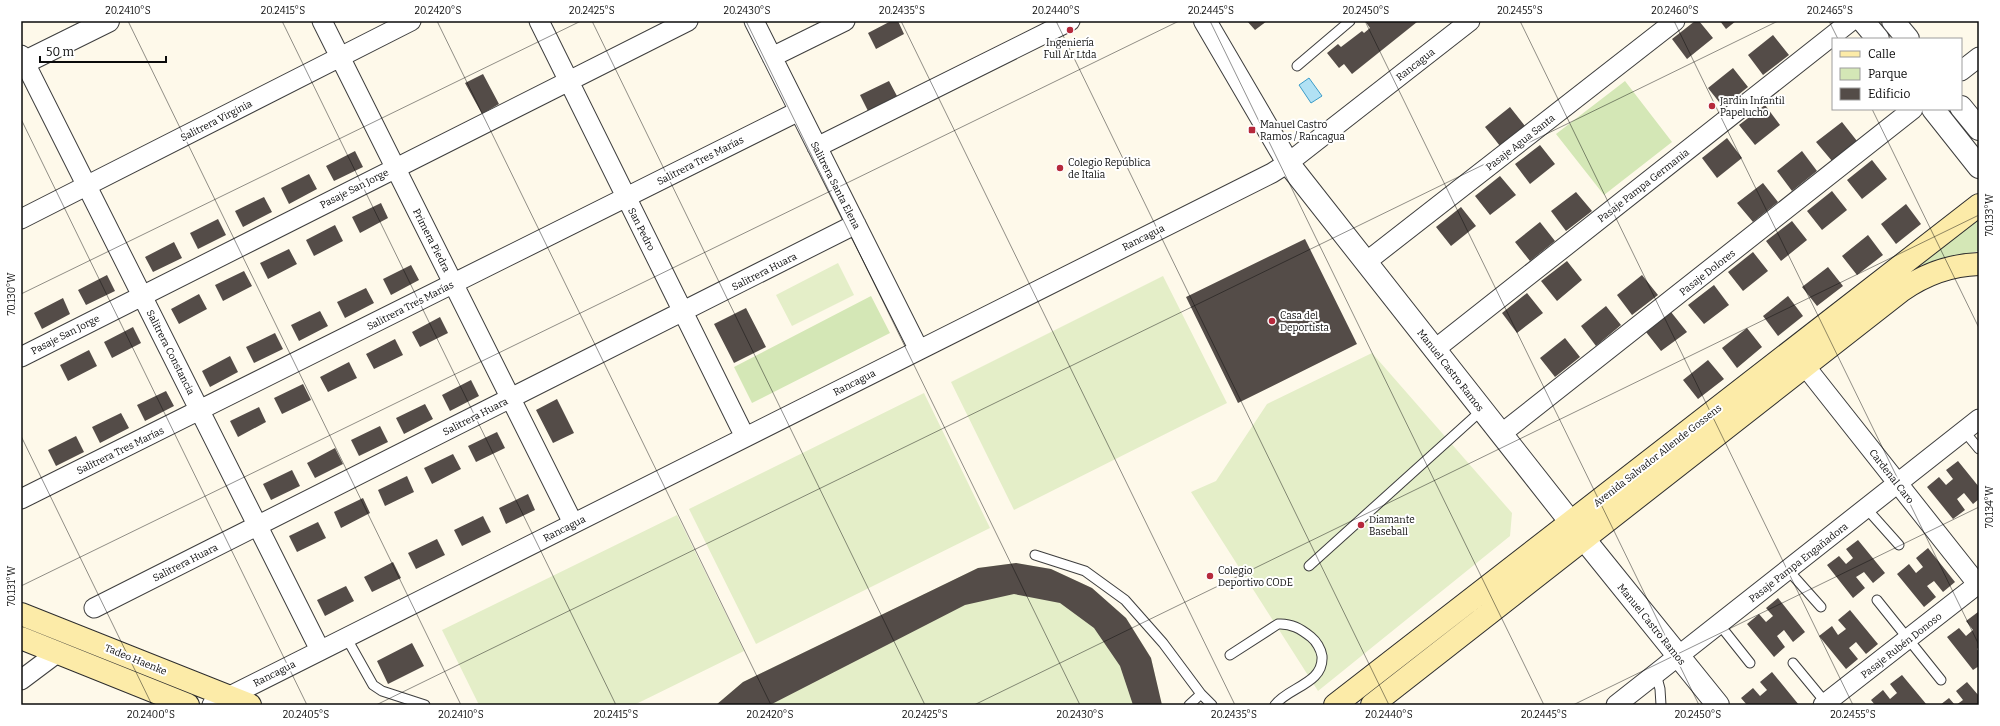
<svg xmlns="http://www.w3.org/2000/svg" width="2000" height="726" viewBox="0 0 2000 726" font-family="Bitter,serif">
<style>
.green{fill:#d4e7b6}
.pitch{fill:#e4eec8}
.water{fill:#b1e1f4;stroke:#3b9cc8}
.building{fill:#544c48}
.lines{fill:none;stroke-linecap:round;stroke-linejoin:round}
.service-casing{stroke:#3e3e3e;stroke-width:11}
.minor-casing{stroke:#3e3e3e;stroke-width:21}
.tertiary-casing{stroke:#3e3e3e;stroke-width:24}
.secondary-casing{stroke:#2d2d2d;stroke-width:24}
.service{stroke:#fff;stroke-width:9}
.minor{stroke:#fff;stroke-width:19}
.tertiary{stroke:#fff;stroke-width:22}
.secondary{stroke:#fceba8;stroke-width:22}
.ticks{fill:none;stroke:#0b0b0b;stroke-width:1;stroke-opacity:0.45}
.poi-dot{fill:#b6293c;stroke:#fff;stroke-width:1.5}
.labels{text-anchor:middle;stroke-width:4;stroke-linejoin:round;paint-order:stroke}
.poi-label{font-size:10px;fill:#0b0b0b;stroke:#fff;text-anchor:start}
.street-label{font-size:10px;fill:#0b0b0b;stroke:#fff}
.neatline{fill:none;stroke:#0b0b0b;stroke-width:1.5}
.ticks-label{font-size:10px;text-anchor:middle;fill:#0b0b0b}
</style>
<rect width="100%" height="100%" fill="#fef9ea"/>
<!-- green -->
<path class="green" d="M1625,81L1672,142L1604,195L1556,134Z
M1979,219V251L1913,267Z
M871,296L890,333L752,403L734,367Z"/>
<!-- pitch -->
<path class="pitch" d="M838,263L854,295L792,326L776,295Z
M1163,276L1227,403L1014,510L951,382Z
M1372,353L1512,513L1510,536L1318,691L1191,492L1216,481L1267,404Z
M924,393L990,528L756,644L689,509Z
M677,515L744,651L634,705H479L442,630Z
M1016,563L1051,569L1092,588L1126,618L1151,658L1162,705H716L743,682L978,568Z"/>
<!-- water -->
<path class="water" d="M1309,78L1322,96L1311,103L1299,85Z"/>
<!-- building -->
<path class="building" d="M891,21H898L904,34L876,49L868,33Z
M1247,21H1267L1255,30Z
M1365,21L1417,22L1352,74L1344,64L1339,68L1327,53L1338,44L1341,47L1362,31L1364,33L1370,28Z
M1695,21H1699L1713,38L1687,59L1672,39Z
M1720,21H1736L1726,29Z
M1773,35L1789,55L1763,75L1748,55Z
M1733,68L1748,87L1723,107L1708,88Z
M483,74L499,104L482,114L465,83Z
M889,81L897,96L868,111L860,95Z
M1765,105L1780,125L1755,145L1739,125Z
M1510,107L1525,126L1500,146L1485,127Z
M1842,122L1857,141L1832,161L1816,142Z
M1727,138L1742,158L1717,178L1702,158Z
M1540,145L1555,164L1530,184L1515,164Z
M355,151L363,167L334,181L326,166Z
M1802,151L1817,171L1792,191L1777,171Z
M1872,160L1887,179L1862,199L1847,180Z
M309,174L317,189L289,204L281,188Z
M1500,176L1516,195L1490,215L1475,196Z
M1763,183L1778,202L1753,222L1737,203Z
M1832,191L1847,210L1822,230L1807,211Z
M1576,192L1592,211L1566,231L1551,211Z
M264,197L272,212L243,227L235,211Z
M381,203L388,218L360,233L352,217Z
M1906,204L1921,224L1896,244L1881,224Z
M1461,207L1476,226L1451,246L1436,227Z
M218,219L226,235L198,249L190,233Z
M1792,221L1807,240L1781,261L1766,241Z
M1540,222L1555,241L1530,261L1515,242Z
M335,225L343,241L314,256L306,240Z
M1868,235L1883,255L1857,275L1842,256Z
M1305,239L1357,344L1238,403L1186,297Z
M174,242L182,258L153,272L145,257Z
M289,249L297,264L268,279L260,263Z
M1753,252L1768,271L1743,291L1728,272Z
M1567,261L1582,280L1557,301L1541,281Z
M411,265L419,280L391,295L383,279Z
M1828,267L1843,286L1817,306L1802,287Z
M244,271L252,286L223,301L215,285Z
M107,275L115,291L86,305L78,290Z
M1642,275L1658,295L1632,315L1617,295Z
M1714,285L1729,305L1704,324L1688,305Z
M366,288L374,303L345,318L337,302Z
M1527,293L1543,313L1517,333L1502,313Z
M199,294L207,309L179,324L171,309Z
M1788,296L1803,316L1778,336L1763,316Z
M63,298L70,314L42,329L34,313Z
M1606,306L1621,325L1596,346L1581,326Z
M746,308L766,347L734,363L714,324Z
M320,311L328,326L299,341L291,325Z
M1671,312L1687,332L1661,351L1646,332Z
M440,317L448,333L420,347L412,332Z
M133,327L141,343L112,358L104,342Z
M1747,328L1762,347L1737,368L1722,348Z
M275,333L283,349L254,363L246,347Z
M1565,338L1580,357L1555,377L1540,358Z
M395,339L403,355L374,369L366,354Z
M89,350L97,366L68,381L60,365Z
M230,356L238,372L210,387L202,371Z
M1708,360L1724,379L1698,399L1683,380Z
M349,362L357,378L328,392L320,377Z
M471,380L479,396L450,411L442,395Z
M303,384L311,400L282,414L274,398Z
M166,391L174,406L145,421L137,405Z
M557,399L574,433L553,443L536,410Z
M425,404L433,419L404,434L396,418Z
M259,407L266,422L238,437L230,421Z
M121,413L129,428L100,443L92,427Z
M380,426L388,442L359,456L351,440Z
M497,432L505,448L476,462L468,446Z
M76,436L84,452L56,466L48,450Z
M335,448L343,464L315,478L307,463Z
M453,454L461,469L432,484L424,468Z
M1958,461L1979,487V499L1973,504L1964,493L1957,499L1965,510L1953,519L1927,487L1939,477L1946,485L1953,479L1946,470Z
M292,470L300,486L271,500L263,484Z
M407,476L414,492L385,506L378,490Z
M528,494L535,510L506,524L499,508Z
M363,498L370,513L341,528L334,512Z
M483,516L491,532L462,546L454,530Z
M318,522L326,538L297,552L289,536Z
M437,539L445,555L416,569L408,553Z
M1858,540L1885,573L1873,583L1864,572L1856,577L1865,588L1853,598L1827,565L1839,556L1846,564L1853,558L1846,549Z
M1928,548L1955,582L1943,592L1934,581L1927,586L1936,597L1924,607L1897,574L1909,564L1916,573L1923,567L1916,558Z
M393,562L401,578L372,592L364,577Z
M1016,563L1051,569L1092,588L1126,618L1151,658L1162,705H1133L1120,666L1094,628L1060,603L1014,594L965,605L770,705H716L743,682L978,568Z
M346,586L354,601L325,616L317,600Z
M1778,598L1805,632L1793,642L1784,630L1777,636L1785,647L1774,657L1747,624L1759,614L1766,622L1773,616L1766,608Z
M1850,610L1878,644L1866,654L1856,642L1849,648L1858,659L1846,669L1819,636L1832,626L1838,635L1846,629L1838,620Z
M1978,612L1979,647L1977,649L1979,652V666L1973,670L1947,637L1959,628L1966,636L1973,630L1966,621Z
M412,643L424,666L388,684L377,661Z
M1772,672L1799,705H1747L1741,698L1753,688L1760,696L1767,690L1760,682Z
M1902,675L1927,705H1875L1871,700L1883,690L1890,699L1897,693L1890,684Z
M1967,682L1979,696V705H1956L1963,700L1956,691Z
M1949,698L1955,705H1940Z"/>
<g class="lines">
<defs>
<path id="service" d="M1297,66L1350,21
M1964,431L1979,449
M1866,508L1899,545
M1035,555L1085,571L1125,600L1163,643L1201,694L1212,705
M1309,566L1482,410
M1788,570L1821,607
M1877,600L1941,680
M1719,624L1750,663
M346,637L373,685L382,691L425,705
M1230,655L1278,624C1291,623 1301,629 1311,637C1316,641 1321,649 1322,656C1324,684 1288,687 1275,705
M1793,663L1826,703
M1656,674L1660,689L1661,705
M1189,705L1201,694"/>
<path id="minor" d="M322,21L573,523
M539,21L745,437
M754,21L919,350
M21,55L320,650
M772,57L845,21
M1961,71L1979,57
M817,147L1070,21
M21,219L411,21
M1366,262L1675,21
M1434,350L1851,21
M21,357L688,21
M1805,366L1979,586
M1501,434L1913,109
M21,499L799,111
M94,608L856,224
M21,680L57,653
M212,705L1272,173L1288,163L1470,21
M1616,705L1979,419
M1823,705L1978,584"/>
<path id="tertiary" d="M1205,21L1288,163L1584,539L1718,705
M1863,21L1878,39
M1893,21L1908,39
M21,64L108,21
M1961,107L1979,129
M1933,109L1979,167"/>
<path id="secondary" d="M21,614L250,705
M21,638L188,705
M1335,705L1979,205
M1372,705L1901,291C1925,274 1949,265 1979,264"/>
</defs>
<!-- service casing -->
<use href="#service" class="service-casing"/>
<!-- minor casing -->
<use href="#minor" class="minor-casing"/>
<!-- tertiary casing -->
<use href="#tertiary" class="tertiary-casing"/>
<!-- secondary casing -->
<use href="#secondary" class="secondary-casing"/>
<!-- service -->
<use href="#service" class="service"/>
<!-- minor -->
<use href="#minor" class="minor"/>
<!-- tertiary -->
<use href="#tertiary" class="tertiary"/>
<!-- secondary -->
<use href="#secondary" class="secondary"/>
</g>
<!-- ticks -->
<path class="ticks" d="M128,21L461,705M282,21L616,705M437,21L771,705M592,21L925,705M746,21L1080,705M901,21L1235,705M1056,21L1389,705M1210,21L1544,705M1365,21L1699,705M1520,21L1853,705M1674,21L1979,645M1829,21L1838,39M1872,109L1979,328M21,119L307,705M21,294L581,21M21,436L152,705M21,586L1179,21M376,705L1778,21M974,705L1979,215M1573,705L1979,507"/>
<!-- markers -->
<g class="poi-dot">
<circle cx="1070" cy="30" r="4"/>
<circle cx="1712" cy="106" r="4"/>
<rect x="1248" y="126" width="8" height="8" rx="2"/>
<circle cx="1060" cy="168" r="4"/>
<circle cx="1272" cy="321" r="4"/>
<circle cx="1361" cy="525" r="4"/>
<circle cx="1210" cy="576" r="4"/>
</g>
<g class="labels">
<!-- poi labels -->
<g class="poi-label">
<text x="1070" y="46" text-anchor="middle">Ingeniería<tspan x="1070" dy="12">Full Ar Ltda</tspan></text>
<text x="1720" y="104">Jardin Infantil<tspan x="1720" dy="12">Papelucho</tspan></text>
<text x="1260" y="128">Manuel Castro<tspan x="1260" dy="12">Ramos / Rancagua</tspan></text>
<text x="1068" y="166">Colegio República<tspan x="1068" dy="12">de Italia</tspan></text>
<text x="1280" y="319">Casa del<tspan x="1280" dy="12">Deportista</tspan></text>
<text x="1369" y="523">Diamante<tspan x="1369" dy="12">Baseball</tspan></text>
<text x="1218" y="574">Colegio<tspan x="1218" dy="12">Deportivo CODE</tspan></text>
</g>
<!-- street labels -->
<g class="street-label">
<text transform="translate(1415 64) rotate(-38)" y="4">Rancagua</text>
<text transform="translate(216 120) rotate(-27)" y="4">Salitrera Virginia</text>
<text transform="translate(1520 142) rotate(-38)" y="4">Pasaje Agua Santa</text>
<text transform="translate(700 160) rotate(-27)" y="4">Salitrera Tres Marías</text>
<text transform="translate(836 185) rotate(63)" y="4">Salitrera Santa Elena</text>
<text transform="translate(1643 185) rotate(-38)" y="4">Pasaje Pampa Germania</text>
<text transform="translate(354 188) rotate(-27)" y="4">Pasaje San Jorge</text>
<text transform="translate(642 229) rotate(63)" y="4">San Pedro</text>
<text transform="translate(1143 237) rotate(-27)" y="4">Rancagua</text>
<text transform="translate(432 240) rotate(63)" y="4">Primera Piedra</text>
<text transform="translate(764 271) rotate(-27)" y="4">Salitrera Huara</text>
<text transform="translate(1707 272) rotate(-38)" y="4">Pasaje Dolores</text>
<text transform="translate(410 305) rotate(-27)" y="4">Salitrera Tres Marías</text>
<text transform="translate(65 334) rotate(-27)" y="4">Pasaje San Jorge</text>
<text transform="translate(171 352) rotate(63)" y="4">Salitrera Constancia</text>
<text transform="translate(1451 370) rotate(52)" y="4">Manuel Castro Ramos</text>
<text transform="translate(854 382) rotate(-27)" y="4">Rancagua</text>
<text transform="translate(475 416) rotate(-27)" y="4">Salitrera Huara</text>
<text transform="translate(120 450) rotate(-26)" y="4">Salitrera Tres Marías</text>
<text transform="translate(1657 455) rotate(-38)" y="4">Avenida Salvador Allende Gossens</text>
<text transform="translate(1892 476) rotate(52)" y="4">Cardenal Caro</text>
<text transform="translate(564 528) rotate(-27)" y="4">Rancagua</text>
<text transform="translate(185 562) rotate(-27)" y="4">Salitrera Huara</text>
<text transform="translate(1798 562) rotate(-38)" y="4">Pasaje Pampa Engañadora</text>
<text transform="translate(1652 624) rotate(51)" y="4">Manuel Castro Ramos</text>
<text transform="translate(1901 645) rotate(-38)" y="4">Pasaje Rubén Donoso</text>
<text transform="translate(136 659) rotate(22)" y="4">Tadeo Haenke</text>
<text transform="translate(274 673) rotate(-27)" y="4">Rancagua</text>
</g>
</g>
<!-- border -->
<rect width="2000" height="726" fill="none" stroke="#ffffff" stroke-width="44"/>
<!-- legend -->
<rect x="1832" y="38" width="130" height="72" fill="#ffffff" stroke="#9d9d9d"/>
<rect x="1840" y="51" width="20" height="6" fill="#fceba8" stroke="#9d9d9d"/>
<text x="1868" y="58" font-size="12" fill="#0b0b0b">Calle</text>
<rect x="1840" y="68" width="20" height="12" fill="#d4e7b6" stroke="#9d9d9d"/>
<text x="1868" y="78" font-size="12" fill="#0b0b0b">Parque</text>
<rect x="1840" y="88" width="20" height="12" fill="#544c48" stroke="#9d9d9d"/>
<text x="1868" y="98" font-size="12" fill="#0b0b0b">Edificio</text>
<!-- scale -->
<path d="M40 56v6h126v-6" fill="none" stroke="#0b0b0b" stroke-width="2"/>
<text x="46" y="56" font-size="12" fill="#0b0b0b" stroke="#ffffff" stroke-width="3" paint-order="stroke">50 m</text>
<rect x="22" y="22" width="1956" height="682" class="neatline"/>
<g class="ticks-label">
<text x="128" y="14">20.2410°S</text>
<text x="283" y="14">20.2415°S</text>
<text x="438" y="14">20.2420°S</text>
<text x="592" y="14">20.2425°S</text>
<text x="747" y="14">20.2430°S</text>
<text x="902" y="14">20.2435°S</text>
<text x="1056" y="14">20.2440°S</text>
<text x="1211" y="14">20.2445°S</text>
<text x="1366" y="14">20.2450°S</text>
<text x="1520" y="14">20.2455°S</text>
<text x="1675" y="14">20.2460°S</text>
<text x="1830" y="14">20.2465°S</text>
<text transform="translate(1989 215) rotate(-90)" y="4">70.133°W</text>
<text transform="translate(11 294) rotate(-90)" y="4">70.130°W</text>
<text transform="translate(1989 507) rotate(-90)" y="4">70.134°W</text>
<text transform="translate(11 586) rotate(-90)" y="4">70.131°W</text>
<text x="151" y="718">20.2400°S</text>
<text x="306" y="718">20.2405°S</text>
<text x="461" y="718">20.2410°S</text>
<text x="616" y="718">20.2415°S</text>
<text x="770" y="718">20.2420°S</text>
<text x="925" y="718">20.2425°S</text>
<text x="1080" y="718">20.2430°S</text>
<text x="1234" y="718">20.2435°S</text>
<text x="1389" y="718">20.2440°S</text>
<text x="1544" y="718">20.2445°S</text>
<text x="1698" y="718">20.2450°S</text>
<text x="1853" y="718">20.2455°S</text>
</g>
</svg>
